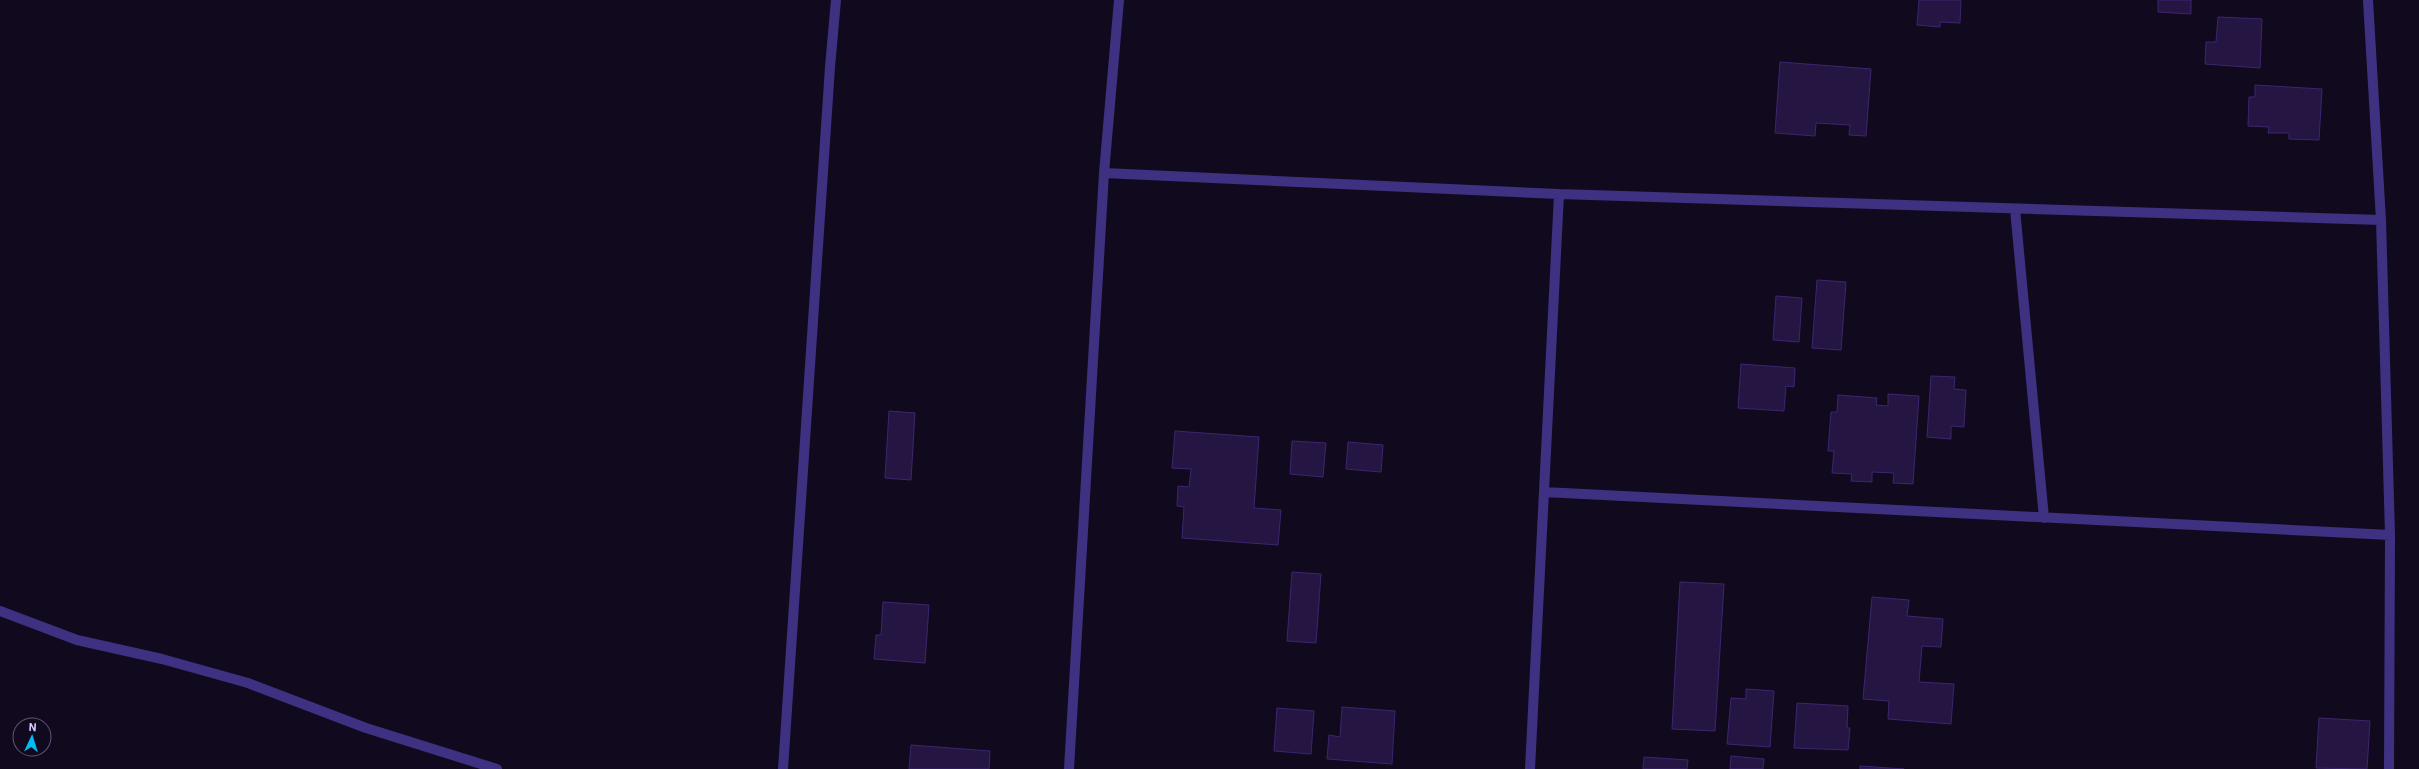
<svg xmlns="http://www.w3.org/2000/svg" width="2419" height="769" viewBox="0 0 2419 769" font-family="Roboto,sans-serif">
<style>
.building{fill:#241542;stroke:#3d2570}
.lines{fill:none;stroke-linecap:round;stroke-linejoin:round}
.minor{stroke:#3f3182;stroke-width:10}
</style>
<rect width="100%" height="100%" fill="#110a1f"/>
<!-- building -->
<path class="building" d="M1919,0H1961L1960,23L1940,22V27L1917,25Z
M2158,0H2191V14L2158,12Z
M2218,17L2262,19L2260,68L2205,64L2206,42H2216Z
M1780,62L1871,69L1866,136L1849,135L1850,125L1816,123L1815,136L1775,133Z
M2255,85L2322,89L2319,140L2289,139V133H2268L2269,127L2248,126L2249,97H2255Z
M1817,280L1846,282L1841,350L1812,348Z
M1776,296L1802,298L1799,342L1773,340Z
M1741,364L1795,368L1794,387L1786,386L1784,411L1738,408Z
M1931,376L1955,377L1954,389L1966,390L1964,427L1951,426V439L1927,437Z
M1888,394L1919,396L1913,484L1893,483L1894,473L1872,472V482L1851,481L1852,474L1832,473L1834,451H1828L1831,412H1837L1838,395L1877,398L1876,405L1888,406Z
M889,411L915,413L911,480L885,478Z
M1175,431L1259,437L1254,508L1281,510L1278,545L1182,538L1184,507L1177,506L1178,486L1189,487L1191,469L1172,468Z
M1292,441L1326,443L1323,477L1290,474Z
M1348,442L1383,445L1381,472L1346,469Z
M1292,572L1321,574L1316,643L1287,641Z
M1680,582L1724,584L1715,731L1672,729Z
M1872,597L1909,600L1907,616L1943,619L1941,647L1922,646L1919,682L1954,684L1951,724L1888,719L1889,701L1863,699Z
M883,602L929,605L925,663L874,659L876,635H881Z
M1746,689L1774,691L1770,747L1727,744L1731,698L1746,699Z
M1797,703L1848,706L1847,728H1850L1848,750L1794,748Z
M1342,707L1395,711L1392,764L1327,759L1329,735L1340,737Z
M1277,708L1314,711L1311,754L1274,751Z
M2319,718L2370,721L2367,769L2316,768Z
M911,745L990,751L989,769H909Z
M1731,756L1764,759L1763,769H1730Z
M1644,757L1688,760L1687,769H1643Z
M1860,766L1904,769H1860Z"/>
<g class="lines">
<!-- minor -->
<path class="minor" d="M1119,0L1104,173L1559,194L2381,220
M2368,0L2381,220L2390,535L2389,769
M2015,209L2044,518
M1544,492L2390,535
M0,611L77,640L162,659L248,683L366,728L497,769
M783,769L830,67L836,0
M1069,769L1104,173
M1530,769L1559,194"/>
</g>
<!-- north arrow -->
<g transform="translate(32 737) rotate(4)"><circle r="19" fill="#110a1f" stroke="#605679"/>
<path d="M0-3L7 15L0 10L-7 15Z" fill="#00bcf4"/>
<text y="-6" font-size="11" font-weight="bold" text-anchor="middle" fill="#d6c9ff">N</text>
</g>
</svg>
